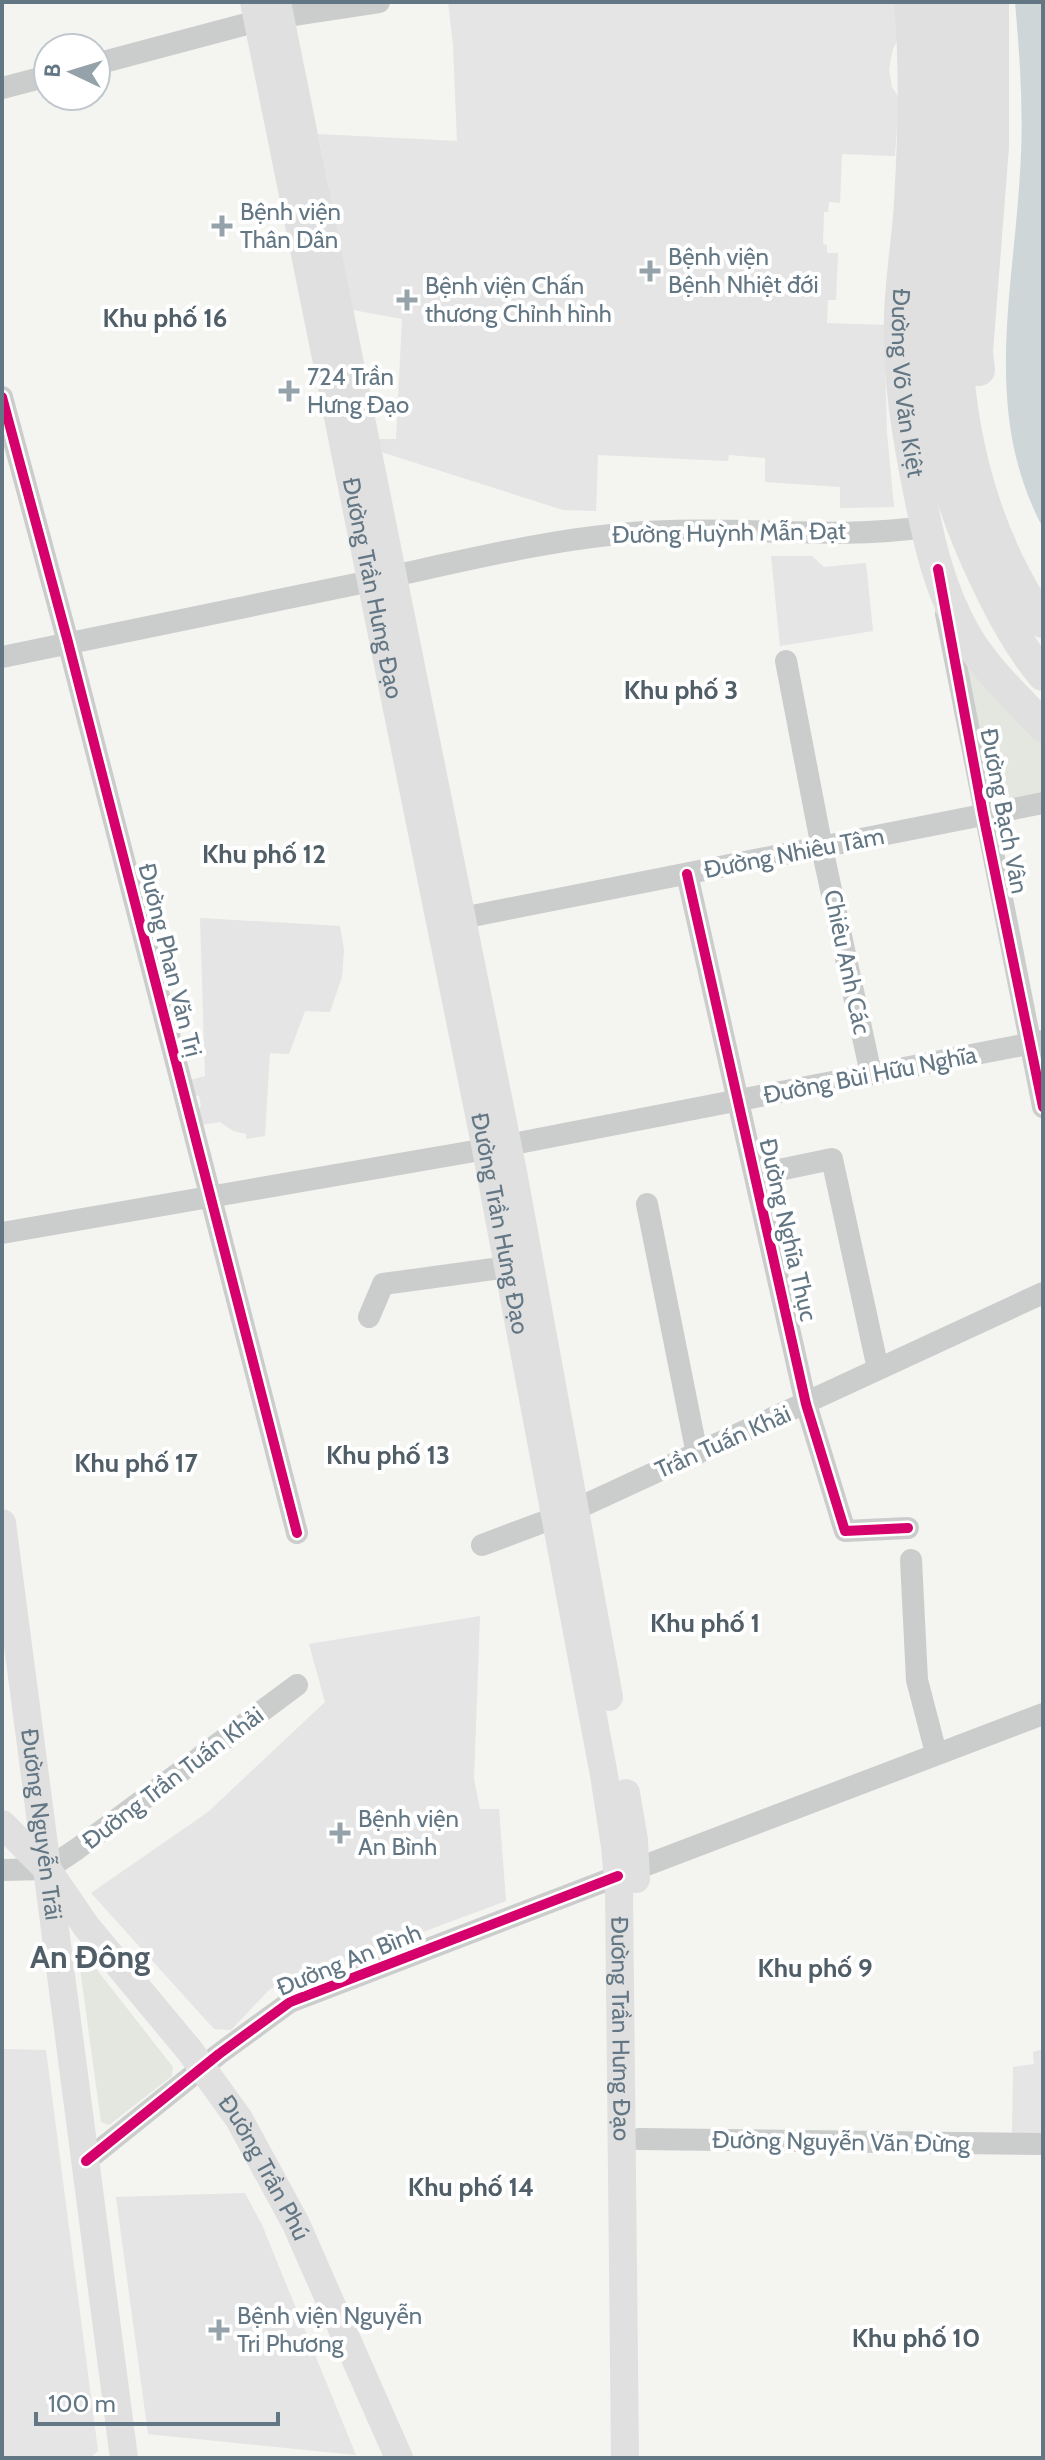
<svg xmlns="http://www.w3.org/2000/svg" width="1045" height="2460" viewBox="0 0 1045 2460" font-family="Cabin,sans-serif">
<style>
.built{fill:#e4e5e4}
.green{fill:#e4e7df}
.water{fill:#ced6d8}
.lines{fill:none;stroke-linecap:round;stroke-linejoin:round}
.minor{stroke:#cbcdcd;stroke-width:22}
.major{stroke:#e0e0e0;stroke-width:28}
.highway{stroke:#e0e0e0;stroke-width:32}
.cycleway-casing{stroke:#fff;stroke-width:15}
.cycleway{stroke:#d6006c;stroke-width:10}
.poi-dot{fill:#95a2aa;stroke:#fff;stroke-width:3}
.labels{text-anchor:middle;stroke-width:8;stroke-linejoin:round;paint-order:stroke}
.poi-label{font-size:24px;fill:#627684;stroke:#fff;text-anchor:start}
.street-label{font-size:24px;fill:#627684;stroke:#fff}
.neighbourhood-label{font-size:26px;font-weight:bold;fill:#505e68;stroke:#fff}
.district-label{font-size:32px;font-weight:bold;fill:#505e68;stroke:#fff}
</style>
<rect width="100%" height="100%" fill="#f4f4f1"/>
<!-- built -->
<path class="built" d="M448,2H896L899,37L893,49L889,69L892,87L899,98L895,156L842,154L840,203L829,202L828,212H824L823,244L827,245V253H838L836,300H828L827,323L884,325L887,433L894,507L840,508V487L765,482V458L729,455L728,461L598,455L596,511L563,510L381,452L378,439H396L402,319L353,310L318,134L457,141L453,46Z
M771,556H812L824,567L866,563L873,631L780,646Z
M200,918L340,926L344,950L342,977L330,1012L305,1011L289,1054L270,1053L265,1136L246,1139V1134L233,1131L220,1122L201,1125L197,1111L201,1106L199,1096L194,1095L190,1080L205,1076Z
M480,1616L474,1779L480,1809H499L506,1901L270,1989L231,2030L214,2029L91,1893L208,1812L325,1702L309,1644Z
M2,2049L46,2050L98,2451L90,2458H2Z
M1043,2049V2135L1012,2134L1013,2067L1034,2064L1033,2052Z
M245,2193L262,2225L356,2455L148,2434L116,2197Z"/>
<!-- green -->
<path class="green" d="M960,642L1043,735V792L1002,800L991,796Z
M83,1952L173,2067L172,2076L109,2125L101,2122L78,1954Z"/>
<!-- water -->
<path class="water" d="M1015,2H1043V528C982,414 1013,295 1020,173C1024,116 1020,59 1015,2Z"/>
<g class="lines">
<!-- minor -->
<path class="minor" d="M280,17L379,2
M96,64L258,21
M2,88L48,76
M2,397L68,642L297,1533
M393,576C484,556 577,533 670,531C754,528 842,539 925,527
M946,614L1043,1107
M2,657L371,581
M786,661L822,848L871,1074
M687,874L806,1404L844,1528L845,1531L908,1528
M462,918L1043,803
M508,1145L1043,1041
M755,1175L832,1159L878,1369
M647,1204L697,1454
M2,1233L486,1149
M369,1317L383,1284L508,1267
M576,1509L1043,1293
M482,1545L554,1518
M911,1560L917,1680L936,1753
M636,1869L1043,1714
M2,1870L47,1869L77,1849L297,1685
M639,2139L1043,2144
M86,2161L219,2054L290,2002L618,1876"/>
<!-- major -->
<g class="major">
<path id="s1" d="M254,2L486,1149L604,1775L615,1846L619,1891L625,2458"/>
<path d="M277,2L513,1172L609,1697"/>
<path id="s2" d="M2,1523L124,2458"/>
<path d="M626,1793L634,1840L636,1879"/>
<path id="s3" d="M2,1824L47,1869L86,1926L190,2051L239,2119L296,2224L399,2458"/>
</g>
<!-- highway -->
<g class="highway">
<path id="s4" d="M910,2C916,68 914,136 910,202C908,240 901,278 900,316C898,377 908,437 920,496C929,543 941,593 965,634C985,669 1016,697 1043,726"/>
<path d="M938,2C943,79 939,156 933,233C930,277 924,322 927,367C931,439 953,511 984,576C1001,612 1018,645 1043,675"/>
<path d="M966,2C970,65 970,127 966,190C962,246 953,303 957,360C963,452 990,546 1043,622"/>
<path d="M979,370L977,351L993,147V2"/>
</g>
<defs>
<path id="cycleway" d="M2,397L68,642L297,1533
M938,569L983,814L1043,1107
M687,874L806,1404L844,1528L845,1531L908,1528
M86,2161L219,2054L290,2002L618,1876"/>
</defs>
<!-- cycleway casing -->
<use href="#cycleway" class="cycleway-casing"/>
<!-- cycleway -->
<use href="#cycleway" class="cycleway"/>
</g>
<!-- markers -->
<g class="poi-dot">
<path d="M218 214h8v8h8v8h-8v8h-8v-8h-8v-8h8z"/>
<path d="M646 259h8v8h8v8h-8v8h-8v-8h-8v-8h8z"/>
<path d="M403 288h8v8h8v8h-8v8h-8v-8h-8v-8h8z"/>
<path d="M285 379h8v8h8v8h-8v8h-8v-8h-8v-8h8z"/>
<path d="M336 1821h8v8h8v8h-8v8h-8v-8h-8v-8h8z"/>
<path d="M215 2318h8v8h8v8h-8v8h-8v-8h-8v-8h8z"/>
</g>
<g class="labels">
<!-- poi labels -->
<g class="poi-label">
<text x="240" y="220">Bệnh viện<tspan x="240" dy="28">Thân Dân</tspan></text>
<text x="668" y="265">Bệnh viện<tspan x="668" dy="28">Bệnh Nhiệt đới</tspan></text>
<text x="425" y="294">Bệnh viện Chấn<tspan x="425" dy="28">thương Chỉnh hình</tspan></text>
<text x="307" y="385">724 Trần<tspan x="307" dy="28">Hưng Đạo</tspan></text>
<text x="358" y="1827">Bệnh viện<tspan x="358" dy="28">An Bình</tspan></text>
<text x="237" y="2324">Bệnh viện Nguyễn<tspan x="237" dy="28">Tri Phương</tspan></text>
</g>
<!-- street labels -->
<g class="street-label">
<text dy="8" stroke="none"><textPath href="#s4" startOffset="382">Đường Võ Văn Kiệt</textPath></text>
<text transform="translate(729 533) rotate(-1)" y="8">Đường Huỳnh Mẫn Đạt</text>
<text dy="8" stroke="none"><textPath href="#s1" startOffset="598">Đường Trần Hưng Đạo</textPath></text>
<text transform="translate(1004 811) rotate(79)" y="8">Đường Bạch Vân</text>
<text transform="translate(794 853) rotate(-11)" y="8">Đường Nhiêu Tâm</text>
<text transform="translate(170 960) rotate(76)" y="8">Đường Phan Văn Trị</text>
<text transform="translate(847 962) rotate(78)" y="8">Chiêu Anh Các</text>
<text transform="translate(870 1075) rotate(-11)" y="8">Đường Bùi Hữu Nghĩa</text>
<text dy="8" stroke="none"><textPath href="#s1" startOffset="1246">Đường Trần Hưng Đạo</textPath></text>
<text transform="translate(788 1230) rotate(77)" y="8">Đường Nghĩa Thục</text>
<text transform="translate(723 1442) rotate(-24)" y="8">Trần Tuấn Khải</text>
<text transform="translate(173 1778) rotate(-37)" y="8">Đường Trần Tuấn Khải</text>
<text dy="8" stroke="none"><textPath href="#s2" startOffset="304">Đường Nguyễn Trãi</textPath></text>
<text transform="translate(349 1960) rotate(-22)" y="8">Đường An Bình</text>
<text dy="8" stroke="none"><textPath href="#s1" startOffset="2062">Đường Trần Hưng Đạo</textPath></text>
<text transform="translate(841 2142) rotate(1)" y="8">Đường Nguyễn Văn Đừng</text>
<text dy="8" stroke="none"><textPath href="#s3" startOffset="434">Đường Trần Phú</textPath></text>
</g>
<!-- neighbourhood labels -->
<g class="neighbourhood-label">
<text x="165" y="327">Khu phố 16</text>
<text x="681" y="699">Khu phố 3</text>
<text x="264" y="863">Khu phố 12</text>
<text x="388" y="1464">Khu phố 13</text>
<text x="136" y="1472">Khu phố 17</text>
<text x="705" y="1632">Khu phố 1</text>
<text x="815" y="1977">Khu phố 9</text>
<text x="471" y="2196">Khu phố 14</text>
<text x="916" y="2347">Khu phố 10</text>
</g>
<!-- district labels -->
<g class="district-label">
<text x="90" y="1968">An Đông</text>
</g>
</g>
<!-- border -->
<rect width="1045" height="2460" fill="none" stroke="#627684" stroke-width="8"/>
<!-- north arrow -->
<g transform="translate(72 72) rotate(274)"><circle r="38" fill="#ffffff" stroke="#c0c8ce" stroke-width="2"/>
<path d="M0-6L14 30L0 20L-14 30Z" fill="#95a2aa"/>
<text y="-12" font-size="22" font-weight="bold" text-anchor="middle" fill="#627684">B</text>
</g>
<!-- scale -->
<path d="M36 2412v12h242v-12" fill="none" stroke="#627684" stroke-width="4"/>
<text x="48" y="2412" font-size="24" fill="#627684" stroke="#ffffff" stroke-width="6" paint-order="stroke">100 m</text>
</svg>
